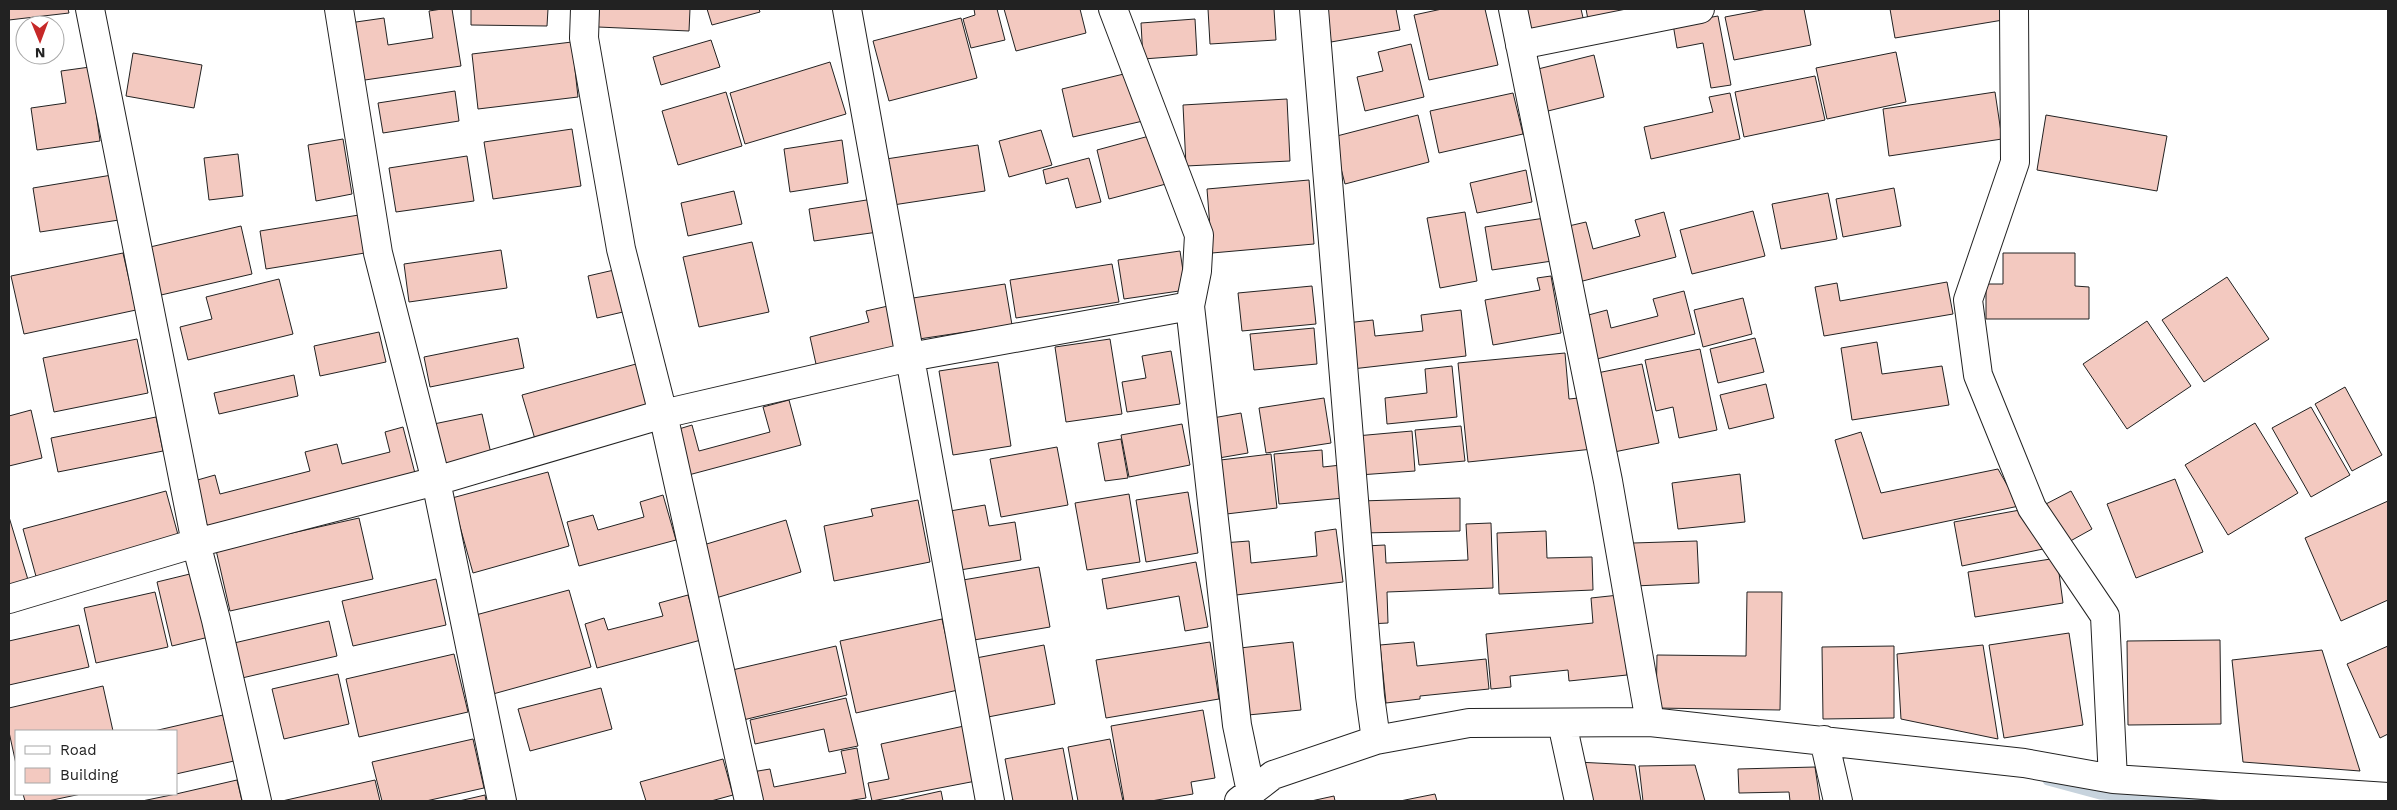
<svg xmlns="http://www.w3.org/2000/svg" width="2397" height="810" viewBox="0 0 2397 810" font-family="'Work Sans',sans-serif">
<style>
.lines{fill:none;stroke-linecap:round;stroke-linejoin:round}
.stream{stroke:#c7d3dd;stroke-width:11}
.building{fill:#f3c9c0;stroke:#222}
.minor-casing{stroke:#222;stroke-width:30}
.minor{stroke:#fff;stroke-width:28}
</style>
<rect width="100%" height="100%" fill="#fff"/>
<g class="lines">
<!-- stream -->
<path class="stream" d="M2048,780L2100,794L2244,801"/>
</g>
<!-- building -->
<path class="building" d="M9,9H68L69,13L9,20Z
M442,9H452L461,66L358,81L349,23L384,18L388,45L433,38L429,11Z
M471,9H548L547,26L471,25Z
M599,9H690L689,31L598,27Z
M707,9H759L760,12L712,25Z
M974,9H997L1005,40L971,48L963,19L975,15Z
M1004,9H1080L1086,33L1016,51Z
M1208,9H1274L1276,40L1210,44Z
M1326,9H1396L1400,30L1331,42Z
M1442,9H1485L1498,65L1429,80L1414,15Z
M1521,9H1581L1584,22L1527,35Z
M1586,9H1665L1589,25Z
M1767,9H1804L1811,45L1734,60L1725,17Z
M1890,9H2001L2003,20L1895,38Z
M1718,16L1731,85L1711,88L1703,43L1677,48L1673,24Z
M961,18L977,78L889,101L873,41Z
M1195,19L1197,55L1143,59L1141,23Z
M711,40L720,67L661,85L653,57Z
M572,42L578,97L478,109L472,54Z
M1411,44L1424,97L1365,111L1357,77L1383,71L1378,52Z
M1896,52L1906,102L1827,119L1816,68Z
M133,53L202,65L194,108L126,96Z
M1594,55L1604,97L1544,112L1534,70Z
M830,62L846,114L745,144L730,93Z
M90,67L100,141L37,150L31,108L66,103L61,71Z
M1132,72L1143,121L1073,137L1062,89Z
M1815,76L1825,120L1744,137L1735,92Z
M455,91L459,121L383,133L378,103Z
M726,92L742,146L678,165L662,111Z
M1995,92L2002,139L1889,156L1883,109Z
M1513,93L1523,134L1439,153L1430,111Z
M1730,93L1740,139L1651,159L1644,127L1713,112L1709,97Z
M1287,99L1290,161L1186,166L1183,105Z
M1418,115L1429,162L1345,184L1333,137Z
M2046,115L2167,136L2157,191L2037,170Z
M572,129L581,186L493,199L484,142Z
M1041,130L1052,165L1009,177L999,141Z
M1153,135L1166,184L1109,199L1097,150Z
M343,139L352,194L316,201L308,145Z
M842,140L848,183L790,192L784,149Z
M978,145L985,191L893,205L886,159Z
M238,154L243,196L209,200L204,158Z
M467,156L474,201L396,212L389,168Z
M1089,158L1101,202L1076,208L1068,178L1046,184L1043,170Z
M1526,170L1532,202L1477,213L1470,183Z
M112,175L119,220L40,232L33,188Z
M1309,180L1314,244L1212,253L1207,189Z
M1894,188L1901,226L1843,237L1836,199Z
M734,191L742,224L688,236L681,203Z
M1828,193L1837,239L1781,249L1772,204Z
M873,199L878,232L814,241L809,209Z
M1753,211L1765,256L1692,274L1680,230Z
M1465,212L1477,281L1440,288L1427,218Z
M1664,212L1676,257L1575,283L1560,228L1586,222L1593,249L1640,236L1635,220Z
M365,214L371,252L266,269L260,231Z
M1545,218L1552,261L1492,270L1485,227Z
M241,226L252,274L161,295L150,247Z
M752,242L769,312L699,327L683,257Z
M501,250L507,288L409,302L404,264Z
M1180,251L1186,290L1124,299L1118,260Z
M123,253L136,310L24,334L11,276Z
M2003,253H2075V286L2089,287V319H1986V284H2003Z
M1112,264L1119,302L1016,318L1010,280Z
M614,270L623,312L597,318L588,276Z
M1551,276L1561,333L1493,345L1485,300L1540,290L1537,278Z
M2227,277L2269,339L2204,382L2162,320Z
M279,279L293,334L188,360L180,327L212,319L206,297Z
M1947,282L1953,314L1824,336L1815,287L1837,283L1840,301Z
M1005,284L1012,325L919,339L913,298Z
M1312,286L1316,324L1242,331L1238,293Z
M1684,291L1695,334L1593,360L1581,317L1607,310L1611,328L1658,316L1653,299Z
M1743,298L1752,334L1703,347L1694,310Z
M888,306L900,354L818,373L810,337L869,322L866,311Z
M1461,310L1466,356L1352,369L1346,323L1373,320L1375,336L1423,331L1421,315Z
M2147,321L2191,386L2127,429L2083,364Z
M1314,328L1317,364L1254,370L1250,334Z
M379,332L386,362L320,376L314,346Z
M518,338L524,368L430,387L424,357Z
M1755,338L1764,372L1718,383L1710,349Z
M137,339L148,393L54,412L43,358Z
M1110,339L1122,414L1066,422L1055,347Z
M1877,342L1882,374L1942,366L1949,405L1852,420L1841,348Z
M1700,349L1717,430L1679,438L1673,407L1656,411L1645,360Z
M1171,351L1180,404L1127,412L1122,382L1146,378L1142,356Z
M1565,353L1569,399L1588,397L1593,449L1468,462L1458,363Z
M998,362L1011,446L953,455L939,371Z
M636,364L650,415L537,446L522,395Z
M1642,364L1659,443L1614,452L1597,373Z
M1452,366L1457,417L1387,424L1385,398L1427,393L1425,369Z
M294,375L298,396L219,414L214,393Z
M1766,384L1774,418L1729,429L1720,395Z
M2345,387L2382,455L2352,471L2315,404Z
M1324,398L1331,443L1266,453L1259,408Z
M789,400L801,445L681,477L669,432L692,425L699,451L770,432L763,407Z
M2311,407L2350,475L2311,497L2272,428Z
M31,410L42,458L9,466V416Z
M1241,413L1248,453L1213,459L1207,419Z
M482,414L492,458L439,470L429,425Z
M156,417L163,451L58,472L51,438Z
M2255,423L2298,493L2228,535L2185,465Z
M1182,424L1190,465L1129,477L1121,435Z
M1461,426L1465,461L1419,465L1415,430Z
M403,427L417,481L208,535L194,481L215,475L220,494L310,471L305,452L337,444L342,464L390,452L385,432Z
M1412,431L1415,471L1359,475L1356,436Z
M1861,432L1881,493L1998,469L2019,506L1863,539L1835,440Z
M1121,439L1128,478L1105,481L1098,443Z
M1057,447L1068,505L1001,517L990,459Z
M1322,450L1323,467L1341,465L1344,498L1279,504L1274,454Z
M1271,454L1277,508L1218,515L1212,461Z
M548,472L569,546L473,573L452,498Z
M1740,474L1745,522L1678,529L1672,483Z
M2175,479L2203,552L2136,578L2107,504Z
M166,491L180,542L37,580L23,529Z
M2071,491L2092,529L2065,544L2044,505Z
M1188,492L1198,553L1146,562L1136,500Z
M1129,494L1140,562L1087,570L1075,503Z
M663,495L676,540L579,566L567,522L593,515L598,530L644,517L640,502Z
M1460,498V531L1361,533L1360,501Z
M918,500L930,562L834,581L824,526L873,516L871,509Z
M2388,501V600L2341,621L2305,538Z
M985,505L989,526L1015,522L1021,560L960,570L950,511Z
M2020,510L2043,549L1962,566L1954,522Z
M9,517L29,583L9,589Z
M359,518L373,579L230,611L216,550Z
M786,520L801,572L716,598L700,546Z
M1491,523L1493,588L1387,592L1388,623L1368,624L1365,546L1385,545L1386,563L1468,560L1466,524Z
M1336,529L1343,582L1228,596L1222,543L1249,541L1251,563L1317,556L1315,532Z
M1546,531L1547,558L1592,557L1593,590L1499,594L1497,533Z
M1697,541L1699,583L1635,586L1633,543Z
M2057,558L2063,603L1975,617L1968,572Z
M1196,562L1208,627L1185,631L1179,596L1107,609L1102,579Z
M1039,567L1050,627L974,640L963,580Z
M194,573L209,637L172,646L157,582Z
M436,579L446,625L353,646L342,601Z
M569,590L591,667L493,694L472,616Z
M155,592L168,647L96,663L84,608Z
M1747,592H1782L1780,710L1656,708L1657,655L1746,656Z
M688,595L701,640L597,668L585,624L604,618L608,630L663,616L659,603Z
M1619,595L1627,675L1569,681L1568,670L1510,676L1511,687L1491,689L1486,634L1593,623L1591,598Z
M942,619L958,690L856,713L840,641Z
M329,621L337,656L242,678L234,643Z
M79,625L89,667L9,685V641Z
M2069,633L2083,725L2004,738L1989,645Z
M2220,640L2221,724L2128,725L2127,641Z
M1210,642L1219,699L1106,718L1096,660Z
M1293,642L1301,710L1248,715L1240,648Z
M1414,642L1417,666L1486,659L1489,689L1420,696V699L1386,703L1380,645Z
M1044,645L1055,704L988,717L976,658Z
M1983,645L1998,739L1901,719L1897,654Z
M836,646L847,695L739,721L728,671Z
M1894,646V718L1823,719L1822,647Z
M2388,646V734L2380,738L2347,664Z
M2322,650L2360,771L2243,762L2232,660Z
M454,654L468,712L359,737L346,679Z
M338,674L349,724L284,739L272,689Z
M103,686L113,731H16V764L9,732V708Z
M601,688L612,729L530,751L518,709Z
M846,698L858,746L829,752L824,729L755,744L750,720Z
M1203,710L1215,778L1191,782L1193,794L1151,801H1124L1111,726Z
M223,715L234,761L176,774V731H154Z
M964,726L976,781L872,801L868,783L889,779L881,744Z
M473,739L484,788L426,801H382L372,762Z
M1110,739L1123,801H1078L1068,747Z
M857,748L866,798L847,801H758L752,772L770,769L774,787L846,773L841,751Z
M1063,748L1073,801H1013L1005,759Z
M723,759L733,795L711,801H646L640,782Z
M1577,762L1635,765L1641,801H1585Z
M1695,765L1705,801H1643L1639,766Z
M1815,767L1820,801H1790L1789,792L1739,793L1738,769Z
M237,780L242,801H142L176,794Z
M375,780L380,801H282Z
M941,791L943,801H896Z
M23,794H81L48,801H25Z
M1435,794L1437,801H1400Z
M485,795L486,801H459Z
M1334,796L1335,801H1311Z"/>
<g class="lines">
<defs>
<path id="minor" d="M90,9L196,543L216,620L257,801
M339,9L378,253L436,481L502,801
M585,9L584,38L621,249L663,414L749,801
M847,9L990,801
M1113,9L1199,235L1197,271L1190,306L1237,725L1251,792
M1314,9L1370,696L1376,740
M1513,9L1608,481L1650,722
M2014,9L2015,162L1968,300L1978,375L2032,508L2105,616L2113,779
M1520,45L1700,9
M9,599L196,543L436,481L663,414L910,357L1190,306
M1562,723L1579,801
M1824,740L1838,801
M1239,801L1273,775L1376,740L1469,723L1650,722L2024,763L2113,779L2388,797"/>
</defs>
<!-- minor casing -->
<use href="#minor" class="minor-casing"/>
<!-- minor -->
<use href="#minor" class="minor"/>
</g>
<!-- border -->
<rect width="2397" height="810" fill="none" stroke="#222222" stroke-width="20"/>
<!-- legend -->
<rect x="15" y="730" width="162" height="65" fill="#ffffff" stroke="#a7a7a7"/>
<rect x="25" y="746" width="25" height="8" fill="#ffffff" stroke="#a7a7a7"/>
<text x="60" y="755" font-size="15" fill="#222222">Road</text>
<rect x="25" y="768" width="25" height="15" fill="#f3c9c0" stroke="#a7a7a7"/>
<text x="60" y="780" font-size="15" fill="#222222">Building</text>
<!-- north arrow -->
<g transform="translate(40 40) rotate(179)"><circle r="24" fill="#ffffff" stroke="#a7a7a7"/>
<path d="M0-4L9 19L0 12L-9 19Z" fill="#c62828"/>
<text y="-8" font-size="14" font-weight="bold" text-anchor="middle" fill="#222222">N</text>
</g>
</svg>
